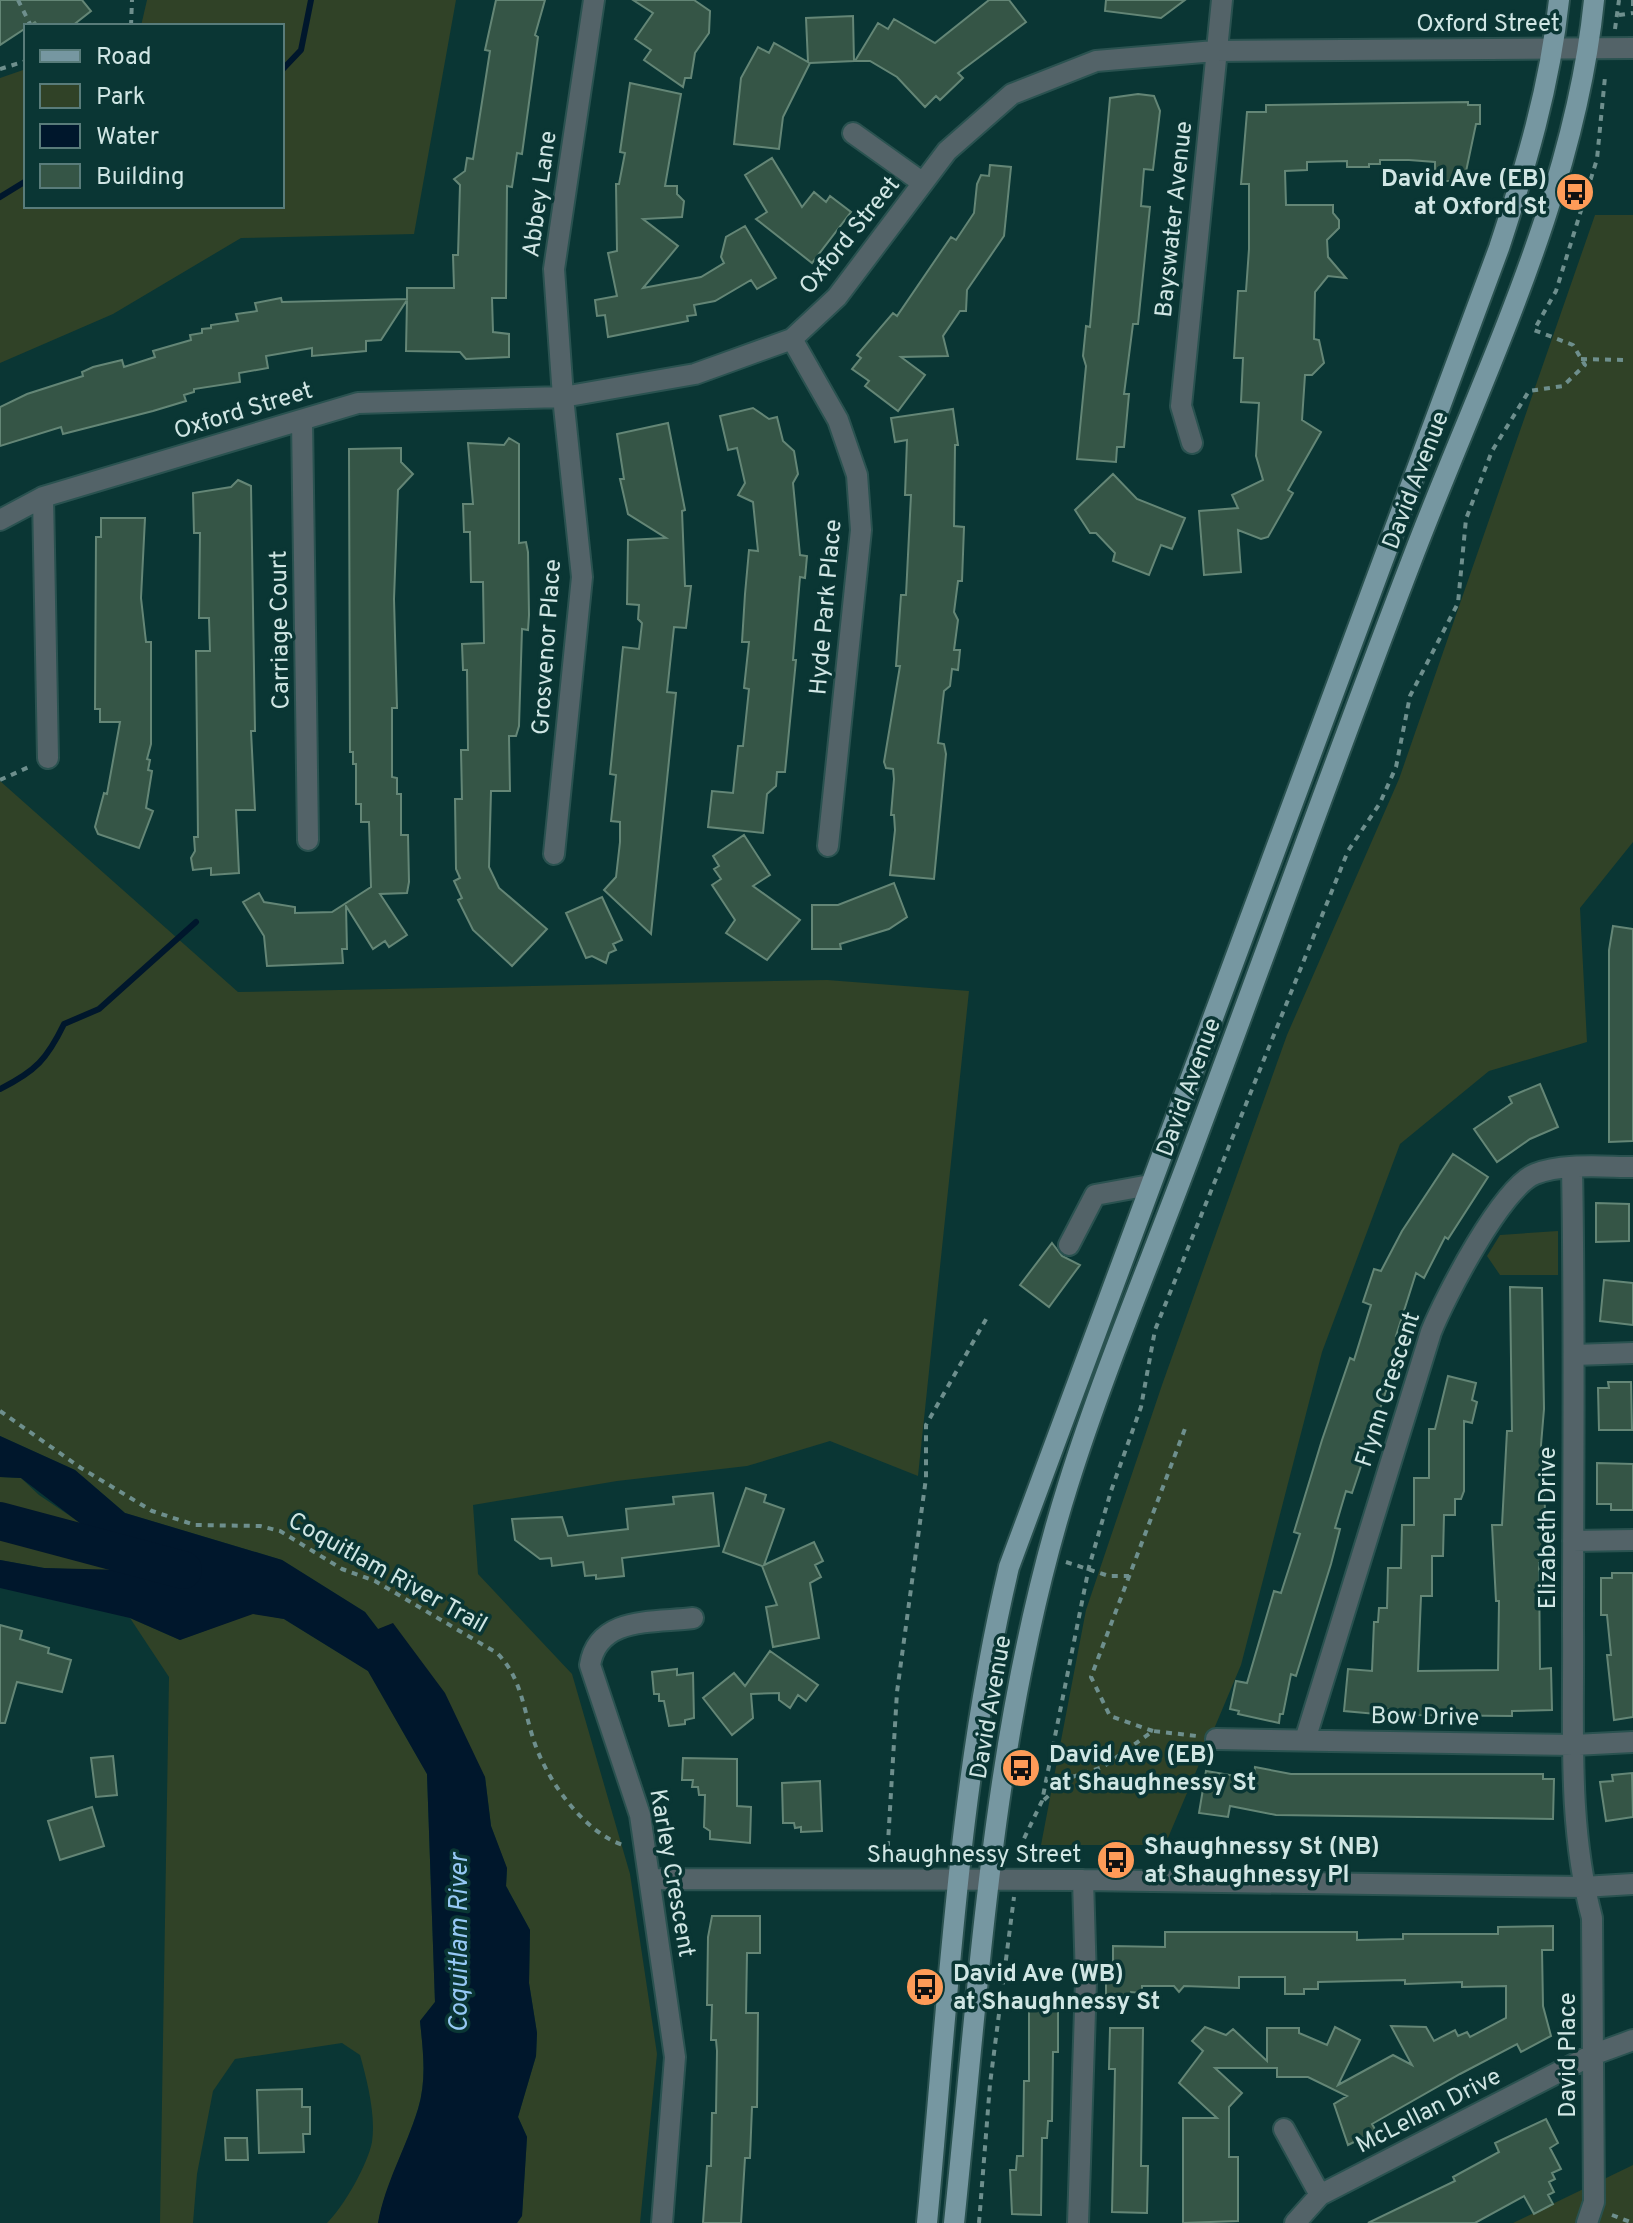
<svg xmlns="http://www.w3.org/2000/svg" width="1633" height="2223" viewBox="0 0 1633 2223" font-family="Overpass,sans-serif">
<style>
.green{fill:#304227}
.water{fill:#00172c}
.lines{fill:none;stroke-linecap:round;stroke-linejoin:round}
.stream{stroke:#00172c;stroke-width:6}
.river{stroke:#00172c;stroke-width:38}
.building{fill:#355546;stroke:#648676;stroke-width:2}
.minor-casing{stroke:#2a5250;stroke-width:24}
.major-casing{stroke:#2a5250;stroke-width:24}
.path{stroke:#6e8f8d;stroke-width:4;stroke-dasharray:6 6;stroke-linecap:butt}
.minor{stroke:#536368;stroke-width:20}
.major{stroke:#7697a1;stroke-width:20}
.labels{text-anchor:middle;stroke-width:7;stroke-linejoin:round;paint-order:stroke}
.street-label{font-size:24px;fill:#d0e6e4;stroke:#0a3634}
.poi-label{font-size:24px;font-weight:bold;fill:#d0e6e4;stroke:#0a3634;text-anchor:start}
.water-label{font-size:26px;font-style:italic;fill:#96c8f5;stroke:#0a3634}
</style>
<rect width="100%" height="100%" fill="#0a3634"/>
<!-- green -->
<path class="green" d="M147,0H456L414,234L241,238L113,314L0,363V78L26,69V206H282V26H141Z
M1595,215H1633V842L1580,908L1587,1042L1489,1071L1400,1144L1322,1352L1241,1665L1165,1845H1041L1086,1610L1162,1385L1287,1035L1399,779Z
M0,781L238,992L827,980L969,991L918,1476L830,1441L747,1466L617,1481L473,1505L478,1574L572,1674L630,1874L657,2054L640,2223H517L522,2215L527,2137L518,2117L536,2056L537,2033L529,1983L530,1930L506,1886L507,1869L491,1826L485,1777L378,1629L365,1612L282,1560L125,1513L75,1470L0,1436Z
M1558,1231V1275H1500L1487,1256L1500,1235Z
M0,1477L21,1478L39,1495L106,1540L134,1545L132,1564L124,1570L113,1571L44,1568L0,1560Z
M253,1613L284,1619L368,1671L427,1774L435,2002L420,2021C423,2051 427,2080 418,2109C406,2148 386,2183 378,2223H327C343,2208 368,2164 372,2142C376,2115 367,2080 360,2055L342,2043L235,2059L213,2091L197,2174L193,2223H160L169,1677L130,1618L180,1640Z
M1633,2165V2223H1513Z"/>
<!-- water -->
<path class="water" d="M0,1436L75,1470L125,1513L282,1560L365,1612L378,1629L393,1623L445,1693L485,1777L491,1826L507,1868L506,1886L530,1930L529,1983L537,2033L536,2056L518,2117L527,2137L522,2216L517,2223H378C385,2183 406,2148 418,2109C427,2080 423,2051 420,2021L435,2002L427,1774L368,1671L284,1619L253,1614L180,1640L130,1618L0,1588V1560L44,1568L124,1570L132,1564L136,1547L94,1534L21,1478L0,1477Z"/>
<g class="lines">
<!-- stream -->
<path class="stream" d="M282,70L301,50L311,0
M0,197L26,181
M0,1089C36,1071 47,1059 64,1024L99,1009L196,922"/>
<!-- river -->
<path class="river" d="M0,1521L183,1570"/>
</g>
<!-- building -->
<path class="building" d="M0,0H82L91,11L72,26H38L35,22L0,45Z
M496,0H545L535,35L538,37L522,154L517,153L512,187L507,186L506,298H492L493,332L509,334V357L466,359L460,352L406,351L407,300L381,340L366,341V351L312,356V348L266,356L268,368L239,373L240,382L194,389V392L184,395L186,401L153,411L63,434L61,427L0,446V407L27,394L83,376L82,372L93,367L122,360L124,367L155,357L153,351L191,340L190,335L202,333V329L211,328V325L238,321L236,314L257,311L255,303L281,298L282,302L407,299V288H454L453,255H458L460,185L454,179L465,171L467,158L473,159L490,51L485,50Z
M633,0H694L710,11L709,33L695,53L691,78H685L683,87L644,60L651,50L635,39L653,13Z
M989,0H1009L1026,22L958,73L963,78L940,100L936,96L925,107L897,77L870,61H855L878,23L888,29L894,19L935,43Z
M1106,0H1185L1161,18L1105,11Z
M853,16L854,61L810,63L783,117L779,149L734,144L741,78L758,47L769,53L774,43L808,62L806,18Z
M630,83L681,94L665,186H677V194L684,201L682,217L643,219L678,246L643,288L701,277L724,263L721,257L726,237L745,226L776,278L757,289L751,280L715,301L694,305L696,315L687,316L688,321L608,337L605,315L597,316L595,300L617,296L608,253L617,251L616,184H619L625,153L620,152Z
M1138,94L1154,96L1160,111L1153,170L1144,169L1141,206L1150,207L1138,324H1133L1124,394H1129L1124,447H1117L1116,462L1077,459L1086,366L1083,356L1086,326L1090,327L1110,98Z
M1468,102V105H1480V124H1476L1464,181H1435V162L1409,160H1380V164H1369V167H1347V161L1307,162V170L1285,171L1286,205H1333V213L1339,220V228L1327,240L1328,257L1346,278L1328,276L1315,292L1314,339L1319,340L1324,363L1312,375H1305L1302,420L1321,432L1288,490L1293,493L1268,537L1261,539L1238,530L1241,572L1204,575L1199,511L1238,508L1232,495L1263,480L1256,456L1259,403L1241,402L1243,358H1234L1238,291H1246L1249,249V184H1241L1247,112H1266V105Z
M772,158L802,207L814,192L826,202L830,196L851,212L812,263L756,219L767,212L745,175Z
M990,165L1011,167L1004,236L967,290L966,311H960L943,336L948,356L901,357L925,375L898,411L865,386L869,381L852,369L861,358L857,355L893,313L897,316L951,237L956,240L974,213L977,184L981,175L989,176Z
M753,408L769,419L777,417L783,441L794,451L798,474L793,483L800,555L807,556L805,578L800,577L793,660H796L785,772H777L776,786L767,794L763,833L708,827L712,791L733,793L738,746H743L749,689L744,688L749,642H742L745,594L749,550L758,551L753,502L738,495L745,483L737,448L728,450L720,416Z
M953,409L958,445H955L954,526L964,527L962,581H958L954,612L958,620L954,650H960L958,670L952,669L950,686L944,691L938,743L944,744L946,754L934,879L890,875L895,830L894,815H891L894,779L893,769L886,768L884,762L900,666H896L901,595H906L911,495H905L907,440L895,442L891,418Z
M668,423L685,510L682,511L685,586H691L686,628L674,627L667,692L676,693L651,934L604,890L616,877L620,842V822L611,821L616,775L610,774L623,647L639,649L642,623L638,619L639,605L627,604L628,540L666,538L628,514L620,479H624L617,434Z
M509,438L519,444V543L526,542L528,552L529,615L528,630L522,629L519,726L516,736H509L510,791H491L489,867L499,888L547,929L512,966L473,930L458,900L462,898L454,881L460,878L456,869L455,799H462L461,750H468L467,670H463L462,644L484,643L483,582H471L470,532H464L463,504H473L468,443L504,445Z
M401,448V462L413,474L398,490L394,599L397,708H392V777L397,778V794H401V835H408L409,882L407,893L380,894L407,935L389,947L385,941L373,949L346,906L347,949H342L343,963L267,966L264,936L243,902L259,893L264,902L295,907V913L332,912L371,887L369,822H361V804H356V764H353V752H350L349,449Z
M1113,474L1137,499L1185,518L1172,549L1161,545L1149,575L1113,561L1115,553L1096,533H1090L1075,510Z
M238,480L251,486L255,731H251L255,810H236L239,873L211,875V868L193,870L191,858L195,851L194,837H198L196,651H210L209,618H199L200,533H194L193,493L231,487Z
M101,518H145L141,598L146,642H151V744L147,759L150,760L148,770L152,771L146,808L153,811L139,848L98,834L95,827L104,793L107,794L120,722H100V709H95L96,537H101Z
M744,835L770,875L753,886L800,920L767,960L726,933L735,920L712,885L721,879L714,869L719,866L713,856Z
M894,883L907,917L889,929L840,944L841,949H812V905H838Z
M602,897L622,940L613,944L616,950L609,953L606,963L592,956L586,958L566,913Z
M1613,926L1633,929V1141L1609,1142V950Z
M1540,1084L1558,1127L1530,1139L1497,1162L1474,1129L1512,1103L1509,1097Z
M1453,1154L1488,1177L1448,1239L1445,1237L1424,1278L1416,1273L1396,1336L1400,1337L1392,1373L1352,1493L1346,1491L1335,1528L1340,1529L1331,1564L1296,1676L1291,1674L1283,1714H1280L1279,1723L1238,1714L1239,1711L1230,1709L1236,1681L1247,1683L1274,1591L1281,1593L1300,1534L1294,1532L1322,1440L1350,1358L1354,1360L1371,1305L1363,1302L1374,1269L1381,1271L1402,1231Z
M1596,1203L1629,1204V1241L1596,1242Z
M1052,1243L1062,1256L1080,1265L1049,1307L1020,1285Z
M1604,1280L1633,1283V1325L1600,1321Z
M1510,1287L1542,1288L1544,1409L1541,1445L1546,1525L1545,1563H1539L1540,1669L1551,1668L1552,1710L1512,1711V1716L1407,1715L1408,1710L1376,1709V1714L1344,1711L1348,1669L1372,1671L1374,1622H1378L1379,1608H1387L1388,1568H1401L1402,1525H1414V1478H1429V1429H1435L1448,1376L1476,1383L1472,1400L1477,1402L1472,1423L1464,1421V1491L1461,1499H1455V1515H1444L1443,1556H1432V1596H1421L1418,1671L1498,1670L1499,1601H1496L1492,1525H1502L1507,1431H1512Z
M1608,1382H1631L1632,1430H1599L1598,1388H1609Z
M1597,1463L1633,1464V1510H1611V1504H1597Z
M746,1488L766,1495L764,1502L784,1509L764,1565L814,1542L823,1561L815,1565L821,1577L810,1583L819,1638L773,1647L766,1607L777,1605L762,1566L723,1552Z
M713,1493L719,1546L622,1558L624,1576L596,1579V1575L585,1576L583,1562L552,1566L551,1558L540,1559L515,1540L512,1519L562,1517L568,1536L628,1529L626,1509L674,1504L673,1497Z
M1612,1573H1633V1717L1614,1720L1607,1655H1611L1607,1615H1601V1578H1612Z
M0,1625L22,1631L20,1639L49,1648L48,1653L71,1660L62,1692L17,1682L5,1723H0Z
M770,1651L818,1685L806,1701L798,1695L790,1708L779,1700V1693L751,1694L753,1718L732,1735L703,1698L734,1673L745,1686Z
M677,1669V1675L693,1673L694,1718L685,1720V1724L669,1726L664,1701H659V1694H654L652,1672Z
M113,1756L117,1795L96,1797L91,1758Z
M683,1758L737,1759V1806L751,1807L750,1843L710,1839V1831L704,1827L705,1795H699L698,1787H692L693,1780H682Z
M1255,1767L1291,1774H1543V1779H1554L1553,1819L1276,1815L1230,1806L1228,1817L1199,1813L1206,1771L1253,1779Z
M1632,1773L1633,1817L1606,1821L1600,1782L1613,1781L1612,1775Z
M820,1781L822,1831L801,1832V1827L795,1828L794,1823H783L782,1783Z
M92,1807L104,1846L60,1860L48,1821Z
M712,1916H760V1953H747L746,2013H758L757,2107H752L750,2158H745L741,2223H703L707,2166H711L712,2113H716L717,2051L716,2040H711L712,2005H707L708,1937Z
M1553,1926V1950H1542L1543,2006L1551,2036L1521,2052L1517,2044L1460,2074L1372,2124L1376,2131L1348,2145L1334,2104L1347,2096L1308,2077H1277V2068H1215L1242,2093L1229,2107V2157H1238V2221L1183,2223V2118H1217L1179,2083L1203,2051L1192,2041L1205,2027L1226,2035L1233,2029L1267,2061V2028H1299V2033L1327,2045L1335,2027L1360,2040L1338,2085L1393,2055L1412,2065L1391,2026L1426,2027L1434,2041L1455,2030L1458,2036L1467,2032L1470,2037L1506,2018V1986L1462,1987V1982L1405,1984V1980L1318,1982V1989H1304V1994H1285V1977H1239V1988L1184,1986L1179,1992L1174,1986H1142V1993L1131,1992V1995H1106V1972H1113V1946L1165,1947V1932H1357V1940L1403,1939V1934H1498V1927Z
M1033,1996H1058V2052H1053L1052,2121H1048L1047,2138H1042L1041,2215L1012,2214L1010,2170H1016L1017,2156H1023L1024,2081H1029V2007H1033Z
M1110,2028H1143L1141,2166H1148L1147,2213L1112,2212L1115,2069H1109Z
M302,2089V2107H310V2134H303L304,2152L259,2153L257,2090Z
M1546,2119L1558,2143L1550,2148L1561,2169L1552,2173L1555,2179L1549,2182L1554,2192L1548,2195L1553,2204L1534,2214L1524,2196L1475,2223H1368L1455,2181L1453,2177L1499,2152L1495,2143Z
M225,2138H247L248,2160H226Z"/>
<g class="lines">
<defs>
<path id="minor" d="M853,133L923,183
M792,339L838,420L857,475L861,530L828,846
M302,420L308,840
M1192,443L1181,406L1222,0
M43,497L48,758
M0,520L43,497L358,403L563,397L695,374L792,339L837,297L947,151L1012,94L1096,61L1215,51L1633,48
M554,854L582,577L563,397L554,269L594,0
M1572,1168C1575,1322 1573,1475 1573,1629C1574,1725 1567,1824 1592,1918L1594,2202L1587,2223
M1069,1245L1095,1195L1150,1185
M1574,1355L1633,1353
M1573,1541L1633,1540
M1216,1739L1574,1745L1633,1742
M1305,1740L1431,1332C1445,1297 1502,1187 1535,1174C1563,1163 1603,1167 1633,1167
M650,1879L1083,1880L1583,1887L1633,1884
M1284,2129L1320,2195
M662,2223L675,2057L640,1815L590,1665C598,1616 653,1623 693,1618
M1078,2223L1086,1980L1083,1880
M1295,2223L1320,2195L1592,2055L1633,2040"/>
<path id="major" d="M927,2223C948,2004 958,1782 1009,1567L1499,248C1526,166 1550,86 1559,0
M954,2223C980,1976 993,1723 1068,1485C1105,1367 1155,1251 1198,1134C1270,941 1340,746 1414,554C1483,374 1575,193 1594,0"/>
</defs>
<!-- minor casing -->
<use href="#minor" class="minor-casing"/>
<!-- major casing -->
<use href="#major" class="major-casing"/>
<!-- path -->
<path class="path" d="M18,0L31,26
M1633,0V13
M1619,15L1633,13
M131,26L132,0
M1615,29L1619,0
M0,69L26,61
M1581,359L1628,360
M0,780L31,766
M0,1411L81,1468L152,1511L195,1525L260,1526L280,1531L342,1569L375,1581L497,1653C521,1677 523,1707 533,1738C545,1778 583,1832 623,1845
M1066,1562L1109,1576H1129
M1153,1731L1110,1716L1091,1677L1186,1426
M1044,1800L1066,1779L1103,1767L1153,1731L1197,1736
M887,1859L897,1692L926,1478V1425L989,1314
M1017,1861L1019,1849L1042,1801L1089,1567L1111,1491L1141,1407L1155,1330L1348,851L1380,803L1396,767L1410,696L1458,603L1466,519L1492,451L1529,391L1563,386L1585,365L1573,345L1534,330L1556,291L1597,159L1605,77
M1612,2215L1633,2223
M979,2223L990,2084L1014,1897"/>
<!-- minor -->
<use href="#minor" class="minor"/>
<!-- major -->
<use href="#major" class="major"/>
</g>
<!-- icons -->
<defs>
<symbol id="bus-disc" viewBox="-11 -11 22 22"><circle r="9.5" fill="#fe9b58" stroke="#0a3634"/><path d="M-5-6H5V4H4V6H2V4H-2V6H-4V4H-5ZM-3.5-4V0h7V-4ZM-3.5 1.2v1.5H-2V1.2ZM2 1.2v1.5H3.5V1.2Z" fill="#111"/></symbol>
</defs>
<g fill-rule="evenodd">
<use href="#bus-disc" x="1553" y="170" width="44" height="44"/>
<use href="#bus-disc" x="999" y="1746" width="44" height="44"/>
<use href="#bus-disc" x="1094" y="1838" width="44" height="44"/>
<use href="#bus-disc" x="903" y="1965" width="44" height="44"/>
</g>
<g class="labels">
<!-- street labels -->
<g class="street-label">
<text x="1488" y="31">Oxford Street</text>
<text transform="translate(539 194) rotate(-82)" y="8">Abbey Lane</text>
<text transform="translate(1173 219) rotate(-84)" y="8">Bayswater Avenue</text>
<text transform="translate(849 235) rotate(-51)" y="8">Oxford Street</text>
<text transform="translate(243 410) rotate(-17)" y="8">Oxford Street</text>
<text transform="translate(1415 480) rotate(-69)" y="8">David Avenue</text>
<text transform="translate(825 607) rotate(-85)" y="8">Hyde Park Place</text>
<text transform="translate(279 630) rotate(-91)" y="8">Carriage Court</text>
<text transform="translate(546 647) rotate(-86)" y="8">Grosvenor Place</text>
<text transform="translate(1188 1087) rotate(-70)" y="8">David Avenue</text>
<text transform="translate(1387 1389) rotate(-72)" y="8">Flynn Crescent</text>
<text transform="translate(1547 1528) rotate(-90)" y="8">Elizabeth Drive</text>
<text transform="translate(388 1572) rotate(29)" y="8">Coquitlam River Trail</text>
<text transform="translate(990 1707) rotate(-80)" y="8">David Avenue</text>
<text transform="translate(1425 1716) rotate(1)" y="8">Bow Drive</text>
<text x="974" y="1862">Shaughnessy Street</text>
<text transform="translate(673 1873) rotate(80)" y="8">Karley Crescent</text>
<text transform="translate(1567 2055) rotate(-90)" y="8">David Place</text>
<text transform="translate(1428 2110) rotate(-27)" y="8">McLellan Drive</text>
</g>
<!-- poi labels -->
<g class="poi-label">
<text x="1547" y="186" text-anchor="end">David Ave (EB)<tspan x="1547" dy="28">at Oxford St</tspan></text>
<text x="1049" y="1762">David Ave (EB)<tspan x="1049" dy="28">at Shaughnessy St</tspan></text>
<text x="1144" y="1854">Shaughnessy St (NB)<tspan x="1144" dy="28">at Shaughnessy Pl</tspan></text>
<text x="953" y="1981">David Ave (WB)<tspan x="953" dy="28">at Shaughnessy St</tspan></text>
</g>
<!-- water labels -->
<g class="water-label">
<text transform="translate(458 1943) rotate(-90)" y="9">Coquitlam River</text>
</g>
</g>
<!-- legend -->
<rect x="24" y="24" width="260" height="184" fill="#0a3634" stroke="#597c7a" stroke-width="2"/>
<rect x="40" y="50" width="40" height="12" fill="#7697a1" stroke="#597c7a" stroke-width="2"/>
<text x="96" y="64" font-size="24" fill="#d0e6e4">Road</text>
<rect x="40" y="84" width="40" height="24" fill="#304227" stroke="#597c7a" stroke-width="2"/>
<text x="96" y="104" font-size="24" fill="#d0e6e4">Park</text>
<rect x="40" y="124" width="40" height="24" fill="#00172c" stroke="#597c7a" stroke-width="2"/>
<text x="96" y="144" font-size="24" fill="#d0e6e4">Water</text>
<rect x="40" y="164" width="40" height="24" fill="#355546" stroke="#597c7a" stroke-width="2"/>
<text x="96" y="184" font-size="24" fill="#d0e6e4">Building</text>
</svg>
